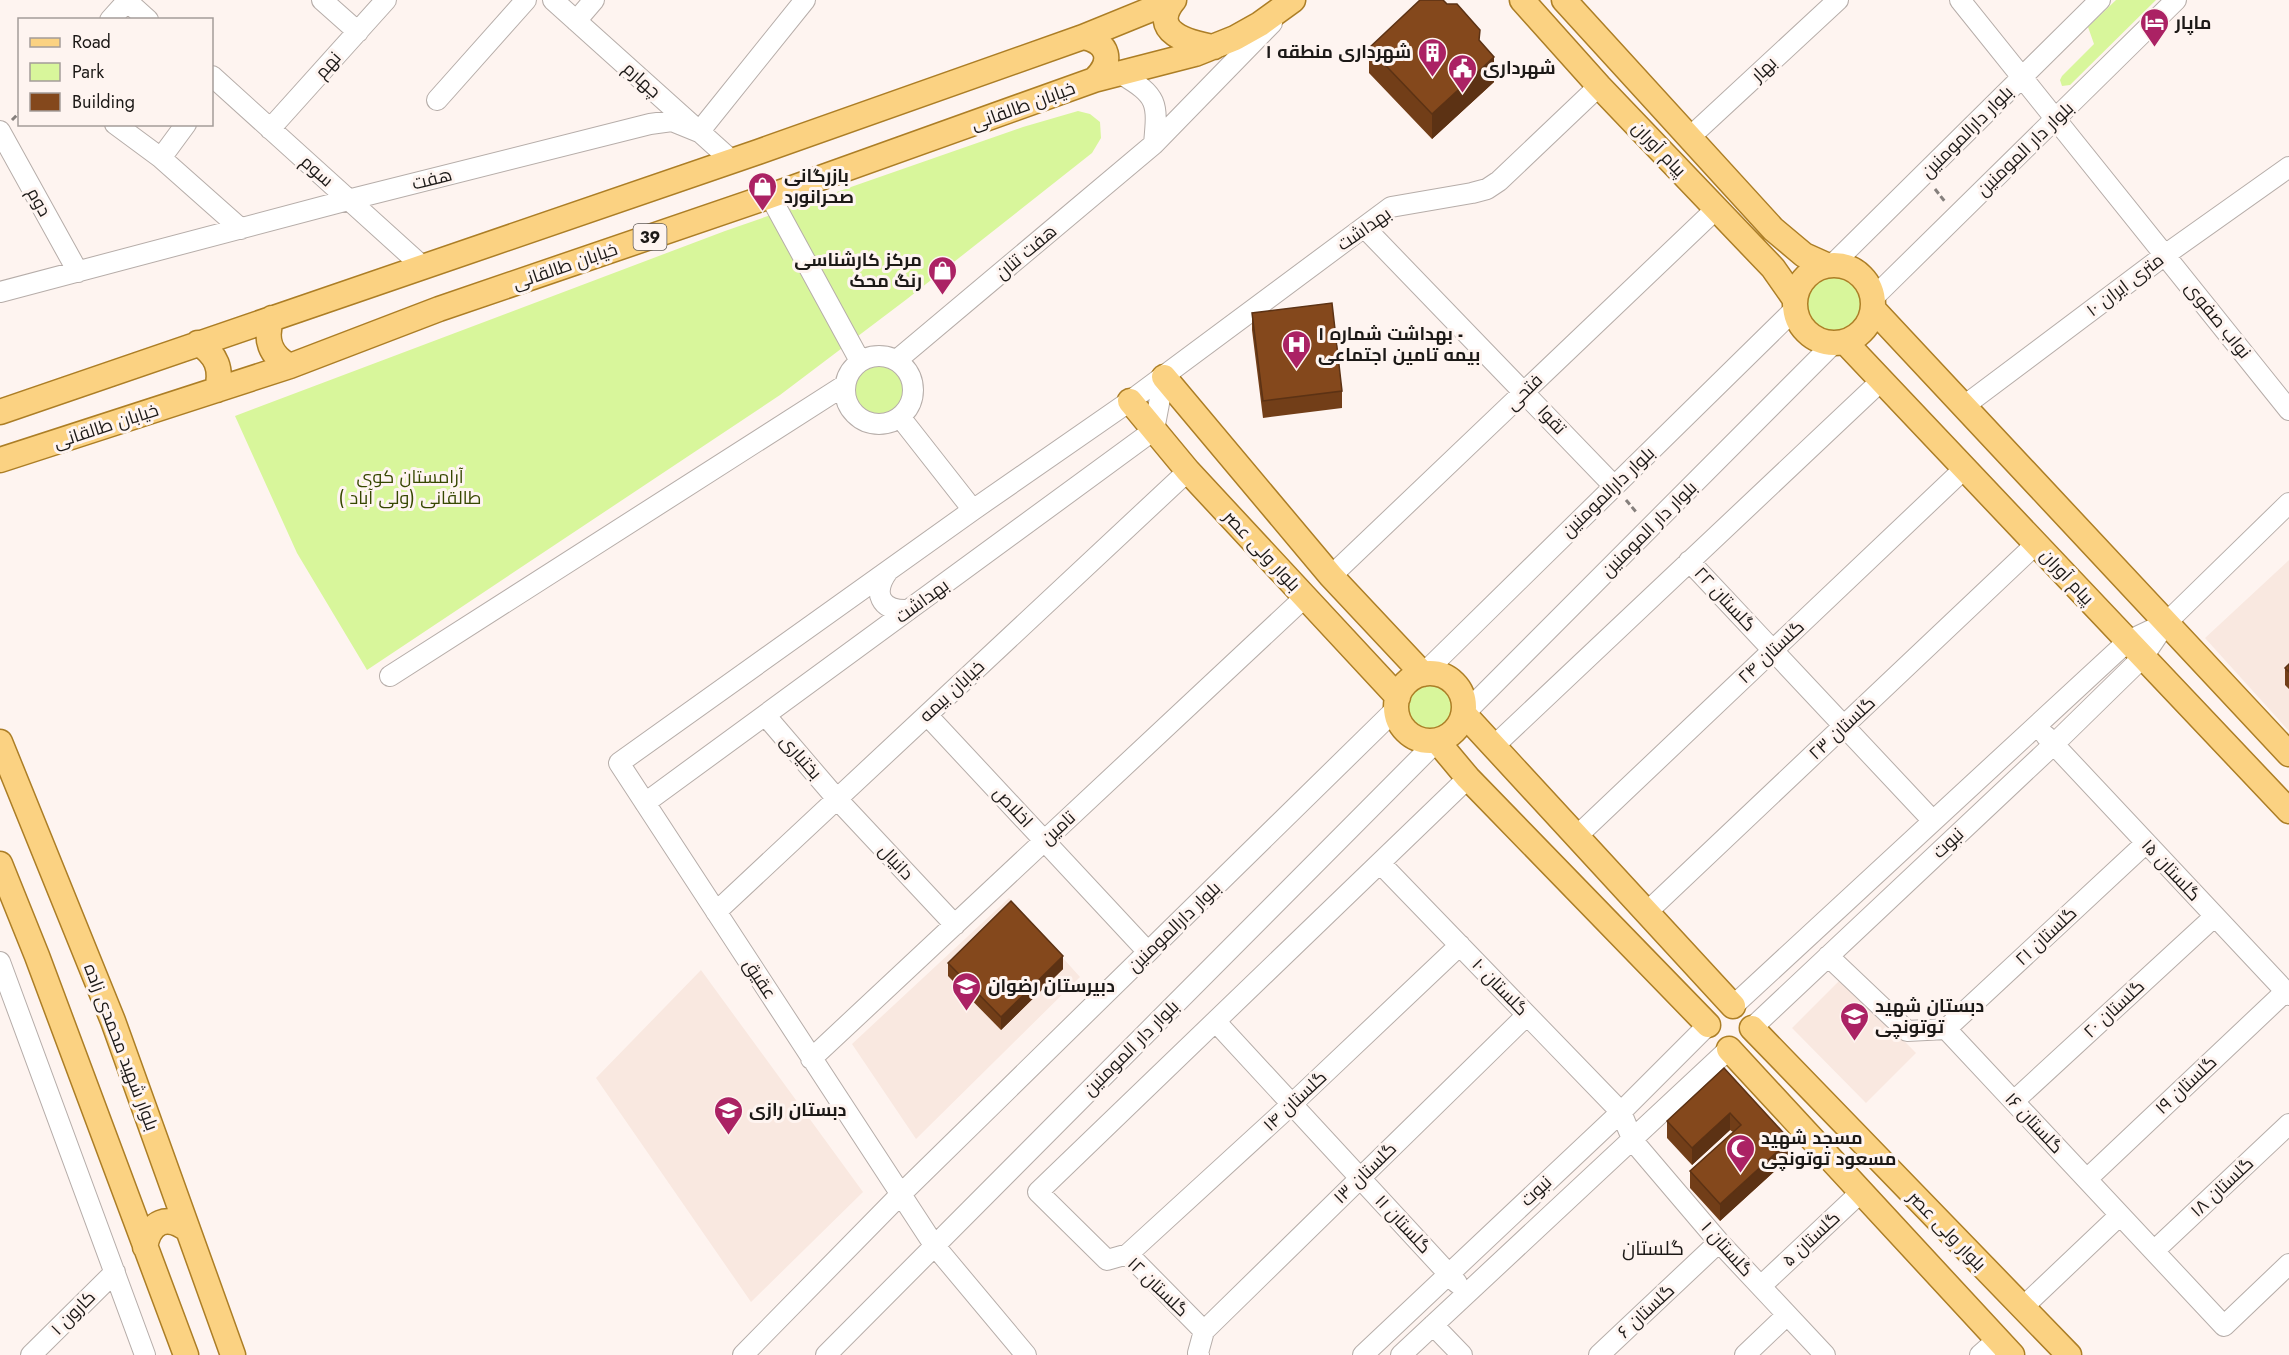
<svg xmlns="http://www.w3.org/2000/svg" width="2289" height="1355" viewBox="0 0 2289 1355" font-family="Jost,Cairo,sans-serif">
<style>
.built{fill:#f9e8e0}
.green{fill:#d8f69b}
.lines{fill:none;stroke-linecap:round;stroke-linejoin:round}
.minor-casing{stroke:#b6ada9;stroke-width:22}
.major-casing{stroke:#ac7e26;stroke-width:27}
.path{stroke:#857f7c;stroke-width:3;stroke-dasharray:6 3;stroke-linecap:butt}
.minor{stroke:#fff;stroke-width:20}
.major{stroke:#fbd282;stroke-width:24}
.wall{fill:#723e18}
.shaded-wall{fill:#5c3214}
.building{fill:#84481c;stroke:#5c3214;stroke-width:1.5}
.labels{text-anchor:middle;stroke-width:6;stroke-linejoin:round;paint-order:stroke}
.shield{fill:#fef4f0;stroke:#605b58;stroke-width:1.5}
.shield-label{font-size:16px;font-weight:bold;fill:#1c1917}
.poi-label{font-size:18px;font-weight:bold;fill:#1c1917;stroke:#fef4f0;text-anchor:start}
.street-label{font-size:18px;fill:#1c1917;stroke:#fef4f0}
.park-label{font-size:18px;fill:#364700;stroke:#fef4f0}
.neighbourhood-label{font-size:20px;fill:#1c1917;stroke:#fef4f0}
</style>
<rect width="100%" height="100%" fill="#fef4f0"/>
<!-- built -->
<path class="built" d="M2289,560V731L2205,638Z
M1009,898L1080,977L916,1139L852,1044Z
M701,970L863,1192L751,1302L596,1078Z
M1842,978L1916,1053L1866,1103L1792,1028Z"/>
<!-- green -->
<path class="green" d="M2116,0H2156L2070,85L2062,86L2060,80L2062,76L2094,44L2088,27Z
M1078,111L1090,114L1100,122L1101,138L1092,153L907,299L780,395L367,670L297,553L235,416L725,231L1023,127Z
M1807 304a27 27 0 1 1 54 0a27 27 0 1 1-54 0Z
M849 390a30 30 0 1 1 60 0a30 30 0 1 1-60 0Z
M1404 708a27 27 0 1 1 54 0a27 27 0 1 1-54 0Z"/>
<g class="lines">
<defs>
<path id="minor" d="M126,0L148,20
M322,0L358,32
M553,0L731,160
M1960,0L2289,410
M110,20L128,0
M576,21L594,0
M1121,74C1158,96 1158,102 1154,144
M212,76L422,266
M437,100L526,0
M115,124L161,158L241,229
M270,129L386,0
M0,131L78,272
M1690,137L1838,0
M161,158L186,124
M770,196L860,361
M1364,227L1614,486
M1833,264L2100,0
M0,292L348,200L650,124L672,121L699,132L805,0
M1873,298L2176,0
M845 390a34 34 0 1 1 68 0a34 34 0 1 1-68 0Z
M897,360L1154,144L1272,23
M1964,406L2165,255L2289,167
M900,417L973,510
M1689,561L1933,821
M888,571C872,593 880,611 908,610
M1331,576L1716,209
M2166,623L2289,503
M1423,674L1794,310
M390,676L845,385
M1464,714L1834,343
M765,715L837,799L955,925
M927,715L1148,952
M2046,736L2289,995
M1494,746L1882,380
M645,803L1154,430L1164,377
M1577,836L1965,468
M1380,863L1621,1112L1633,1141L1719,1242L1825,1355
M716,912L1188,471
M1647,912L2036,544
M1828,956L1907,1031L1946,1029
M0,962L145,1355
M1733,1006L2128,641L2166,623L2143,657L2053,745L1752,1028
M1216,1022L1457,1283
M1946,1029L2224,1326L2289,1264
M1946,1029L2146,843
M811,1059L1305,597
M2014,1101L2215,916
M2087,1179L2286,991
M2154,1251L2289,1124
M1128,1254L1292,1104L1460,945
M1761,1286L1860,1193
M2022,1308L2120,1215
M1433,1325L1462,1355
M1204,1331L1128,1254L1107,1260L1038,1192L1468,778
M1204,1331L1527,1015
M31,1355L115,1272
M743,1355L900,1195L1396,709
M826,1355L1437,741
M1026,1355L934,1245L619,763L973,510L1130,401L1391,207L1472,193L1487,189L1499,181L1599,86
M1199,1355L1198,1353L1204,1331
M1363,1355L1621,1112L1708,1025
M1401,1355L1729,1049
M1599,1355L1719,1242
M1745,1355L1787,1315
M1980,1355L1997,1340"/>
<path id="major" d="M1174,0C1148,32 1189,43 1214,47
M1522,0L1599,86L1773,268L1794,298
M1564,0L1773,229L1804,255L1824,264
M1083,37C1109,42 1114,62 1094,80
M1795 304a39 39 0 1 1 78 0a39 39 0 1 1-78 0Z
M1873,309L2289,754
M272,318C264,339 270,356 290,366
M1845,342L2289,811
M198,343C217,355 222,369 217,390
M1164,377L1331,576L1423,674
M1130,401L1188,471L1398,697
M0,412L758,152L1083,37L1174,0
M0,460L290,366L439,309L770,196L1094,80L1195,54L1235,38L1260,24L1293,0
M1396 707a34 34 0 1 1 68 0a34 34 0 1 1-68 0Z
M1464,714L1733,1006
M1437,741L1468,778L1708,1025
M0,742L113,1021L233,1355
M0,864L37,956L186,1355
M1752,1028L2069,1355
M1729,1049L2012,1355
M145,1247C150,1221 167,1214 188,1230"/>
</defs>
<!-- minor casing -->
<use href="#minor" class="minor-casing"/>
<!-- major casing -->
<use href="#major" class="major-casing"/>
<!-- path -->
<path class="path" d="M12,120L20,112
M1935,189L1946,203
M1626,500L1637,513"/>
<!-- minor -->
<use href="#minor" class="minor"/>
<!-- major -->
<use href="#major" class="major"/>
</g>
<!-- wall -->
<path class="wall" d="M1480,42L1494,82L1432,139L1369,73V48Z
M1252,313L1342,391V408L1263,418L1252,330Z
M2289,664V689L2285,685V668Z
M948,963L1063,969L1001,1030L948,976Z
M1724,1068L1790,1157L1720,1221L1690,1188V1171L1733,1132L1730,1130L1692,1165L1667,1138V1121Z"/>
<!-- shaded-wall -->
<path class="shaded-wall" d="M1494,57V82L1432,139V114Z
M1063,956V969L1001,1030V1017Z
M1730,1113V1130L1692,1165V1148Z
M1790,1140V1157L1720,1221V1204Z"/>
<!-- building -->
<path class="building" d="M1420,0H1443L1447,4H1457L1480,30L1479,40L1494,57L1432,114L1369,48Z
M1332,303L1342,391L1263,401L1252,313Z
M2289,664V672L2285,668Z
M1011,901L1063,956L1001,1017L948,963Z
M1724,1068L1790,1140L1720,1204L1690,1171L1741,1125L1730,1113L1692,1148L1667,1121Z"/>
<!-- icons -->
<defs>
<symbol id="hotel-pin" viewBox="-11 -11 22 30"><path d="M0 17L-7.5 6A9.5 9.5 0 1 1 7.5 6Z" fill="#ab2264" stroke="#fef4f0"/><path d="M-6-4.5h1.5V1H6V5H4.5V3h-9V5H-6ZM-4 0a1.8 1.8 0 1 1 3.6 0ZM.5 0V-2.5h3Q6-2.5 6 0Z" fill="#fff"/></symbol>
<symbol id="building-pin" viewBox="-11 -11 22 30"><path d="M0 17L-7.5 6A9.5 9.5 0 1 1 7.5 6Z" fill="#ab2264" stroke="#fef4f0"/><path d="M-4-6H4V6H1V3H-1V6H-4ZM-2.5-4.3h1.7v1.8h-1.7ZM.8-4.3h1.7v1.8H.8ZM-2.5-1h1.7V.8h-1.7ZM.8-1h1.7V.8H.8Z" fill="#fff"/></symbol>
<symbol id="civic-pin" viewBox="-11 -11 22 30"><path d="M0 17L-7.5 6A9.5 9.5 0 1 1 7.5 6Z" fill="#ab2264" stroke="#fef4f0"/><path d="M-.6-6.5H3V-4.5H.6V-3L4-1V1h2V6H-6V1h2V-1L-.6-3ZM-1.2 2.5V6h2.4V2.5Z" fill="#fff"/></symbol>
<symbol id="shop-pin" viewBox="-11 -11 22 30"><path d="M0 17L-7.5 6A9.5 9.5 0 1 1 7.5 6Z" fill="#ab2264" stroke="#fef4f0"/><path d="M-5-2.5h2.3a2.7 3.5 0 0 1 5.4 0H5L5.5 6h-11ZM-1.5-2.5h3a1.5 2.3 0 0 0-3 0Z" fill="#fff"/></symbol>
<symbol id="hospital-pin" viewBox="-11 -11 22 30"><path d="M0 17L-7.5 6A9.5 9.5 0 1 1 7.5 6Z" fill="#ab2264" stroke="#fef4f0"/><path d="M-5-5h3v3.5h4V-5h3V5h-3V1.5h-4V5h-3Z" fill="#fff"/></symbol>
<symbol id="school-pin" viewBox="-11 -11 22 30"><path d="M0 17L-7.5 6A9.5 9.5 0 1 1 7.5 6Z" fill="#ab2264" stroke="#fef4f0"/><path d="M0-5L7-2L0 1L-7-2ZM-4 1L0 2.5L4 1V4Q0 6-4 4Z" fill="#fff"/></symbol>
<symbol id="mosque-pin" viewBox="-11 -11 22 30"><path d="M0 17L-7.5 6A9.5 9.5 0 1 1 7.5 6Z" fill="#ab2264" stroke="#fef4f0"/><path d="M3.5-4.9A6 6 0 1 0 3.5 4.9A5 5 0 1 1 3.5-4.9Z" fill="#fff"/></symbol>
</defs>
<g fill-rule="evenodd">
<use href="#hotel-pin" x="2138" y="6" width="33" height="45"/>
<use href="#building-pin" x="1416" y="36" width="33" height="45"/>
<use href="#civic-pin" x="1446" y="52" width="33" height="45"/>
<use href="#shop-pin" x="746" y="170" width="33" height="45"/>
<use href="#shop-pin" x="926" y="254" width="33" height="45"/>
<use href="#hospital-pin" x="1280" y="328" width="33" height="45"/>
<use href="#school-pin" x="950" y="970" width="33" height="45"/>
<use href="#school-pin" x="1838" y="1000" width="33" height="45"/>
<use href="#school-pin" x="712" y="1094" width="33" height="45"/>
<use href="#mosque-pin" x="1724" y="1132" width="33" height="45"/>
</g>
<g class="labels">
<!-- shield labels -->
<rect class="shield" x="633.5" y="224" width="33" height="26" rx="4.5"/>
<g class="shield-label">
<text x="650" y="243">39</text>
</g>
<!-- poi labels -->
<g class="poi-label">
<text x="2175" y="29">ماپار</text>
<text x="1411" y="58" text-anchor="end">شهرداری منطقه ۱</text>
<text x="1483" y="74">شهرداری</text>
<text x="784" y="182">بازرگانی<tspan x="784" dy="21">صحرانورد</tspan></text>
<text x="922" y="266" text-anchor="end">مرکز کارشناسی<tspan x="922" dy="21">رنگ محک</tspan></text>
<text x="1318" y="340">بهداشت شماره ۱ -<tspan x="1318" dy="21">بیمه تامین اجتماعی</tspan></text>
<text x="988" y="992">دبیرستان رضوان</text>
<text x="1875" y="1012">دبستان شهید<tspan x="1875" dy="21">توتونچی</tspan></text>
<text x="749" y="1116">دبستان رازی</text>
<text x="1761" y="1144">مسجد شهید<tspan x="1761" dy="21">مسعود توتونچی</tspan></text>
</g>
<!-- street labels -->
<g class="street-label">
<text transform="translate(328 65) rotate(-48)" y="6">نهم</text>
<text transform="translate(1764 69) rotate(-43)" y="6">بهار</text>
<text transform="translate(642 80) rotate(42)" y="6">چهارم</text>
<text transform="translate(1023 106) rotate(-20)" y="6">خیابان طالقانی</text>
<text transform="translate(1967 132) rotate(-45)" y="6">بلوار دارالمومنین</text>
<text transform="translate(1659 149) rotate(46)" y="6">پیام آوران</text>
<text transform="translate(2025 149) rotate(-44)" y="6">بلوار دار المومنین</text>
<text transform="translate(317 171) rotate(42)" y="6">سوم</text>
<text transform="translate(432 179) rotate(-14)" y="6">هفت</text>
<text transform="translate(39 202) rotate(61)" y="6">دوم</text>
<text transform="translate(1364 229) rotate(-35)" y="6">بهداشت</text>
<text transform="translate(1026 252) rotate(-40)" y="6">هفت تنان</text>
<text transform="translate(565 266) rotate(-19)" y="6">خیابان طالقانی</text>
<text transform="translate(2125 285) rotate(-37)" y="6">۱۰ متری ایران</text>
<text transform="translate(2218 320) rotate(51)" y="6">نواب صفوی</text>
<text transform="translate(1524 392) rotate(-44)" y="6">فتحی</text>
<text transform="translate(1552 420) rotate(47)" y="6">تقوا</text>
<text transform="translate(106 426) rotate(-18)" y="6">خیابان طالقانی</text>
<text transform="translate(1608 492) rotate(-44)" y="6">بلوار دارالمومنین</text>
<text transform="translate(1649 529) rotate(-45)" y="6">بلوار دار المومنین</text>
<text transform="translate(1262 551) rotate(47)" y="6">بلوار ولی عصر</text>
<text transform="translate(2067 577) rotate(47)" y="6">پیام آوران</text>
<text transform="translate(1725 599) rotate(47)" y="6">گلستان ۲۲</text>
<text transform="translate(922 601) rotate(-36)" y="6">بهداشت</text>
<text transform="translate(1771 652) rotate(-43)" y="6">گلستان ۲۴</text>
<text transform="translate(952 691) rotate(-43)" y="6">خیابان بیمه</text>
<text transform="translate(1842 728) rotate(-43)" y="6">گلستان ۲۳</text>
<text transform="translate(801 757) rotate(49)" y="6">بختیاری</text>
<text transform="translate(1013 807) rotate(47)" y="6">اخلاص</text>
<text transform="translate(1058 828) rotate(-43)" y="6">تامین</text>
<text transform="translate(1948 843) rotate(-43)" y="6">نبوت</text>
<text transform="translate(896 862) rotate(47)" y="6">دانیال</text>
<text transform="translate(2171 870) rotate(47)" y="6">گلستان ۱۵</text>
<text transform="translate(1174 927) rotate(-44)" y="6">بلوار دارالمومنین</text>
<text transform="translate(2046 936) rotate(-43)" y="6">گلستان ۲۱</text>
<text transform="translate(760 979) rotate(57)" y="6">عقیق</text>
<text transform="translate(1500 987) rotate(46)" y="6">گلستان ۱۰</text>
<text transform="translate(2114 1009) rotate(-43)" y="6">گلستان ۲۰</text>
<text transform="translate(121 1047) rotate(69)" y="6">بلوار شهید محمدی زاده</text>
<text transform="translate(1131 1048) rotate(-45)" y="6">بلوار دار المومنین</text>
<text transform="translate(2186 1085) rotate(-43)" y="6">گلستان ۱۹</text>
<text transform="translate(1295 1101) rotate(-43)" y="6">گلستان ۱۴</text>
<text transform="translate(2034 1123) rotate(47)" y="6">گلستان ۱۶</text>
<text transform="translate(1365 1173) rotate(-44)" y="6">گلستان ۱۳</text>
<text transform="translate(2222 1187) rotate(-43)" y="6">گلستان ۱۸</text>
<text transform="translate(1536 1191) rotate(-43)" y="6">نبوت</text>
<text transform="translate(1403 1224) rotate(47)" y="6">گلستان ۱۱</text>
<text transform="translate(1947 1231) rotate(46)" y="6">بلوار ولی عصر</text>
<text transform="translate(1811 1239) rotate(-43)" y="6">گلستان ۵</text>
<text transform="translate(1727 1249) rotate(48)" y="6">گلستان ۱</text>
<text transform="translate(1158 1287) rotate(44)" y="6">گلستان ۱۲</text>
<text transform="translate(1646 1311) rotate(-43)" y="6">گلستان ۶</text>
<text transform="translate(73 1313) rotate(-45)" y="6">کارون ۱</text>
</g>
<!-- park labels -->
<g class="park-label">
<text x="410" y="483">آرامستان کوی<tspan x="410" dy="21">طالقانی (ولی آباد )</tspan></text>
</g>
<!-- neighbourhood labels -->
<g class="neighbourhood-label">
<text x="1653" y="1255">گلستان</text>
</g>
</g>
<!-- legend -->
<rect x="18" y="18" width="195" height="108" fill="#fef4f0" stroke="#a49c99" stroke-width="1.5"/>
<rect x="30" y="38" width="30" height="9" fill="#fbd282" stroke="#a49c99" stroke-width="1.5"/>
<text x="72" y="48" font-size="18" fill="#1c1917">Road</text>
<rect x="30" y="63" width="30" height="18" fill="#d8f69b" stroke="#a49c99" stroke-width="1.5"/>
<text x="72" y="78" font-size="18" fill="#1c1917">Park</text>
<rect x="30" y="93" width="30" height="18" fill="#84481c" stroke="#a49c99" stroke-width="1.5"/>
<text x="72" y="108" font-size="18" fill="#1c1917">Building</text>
</svg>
